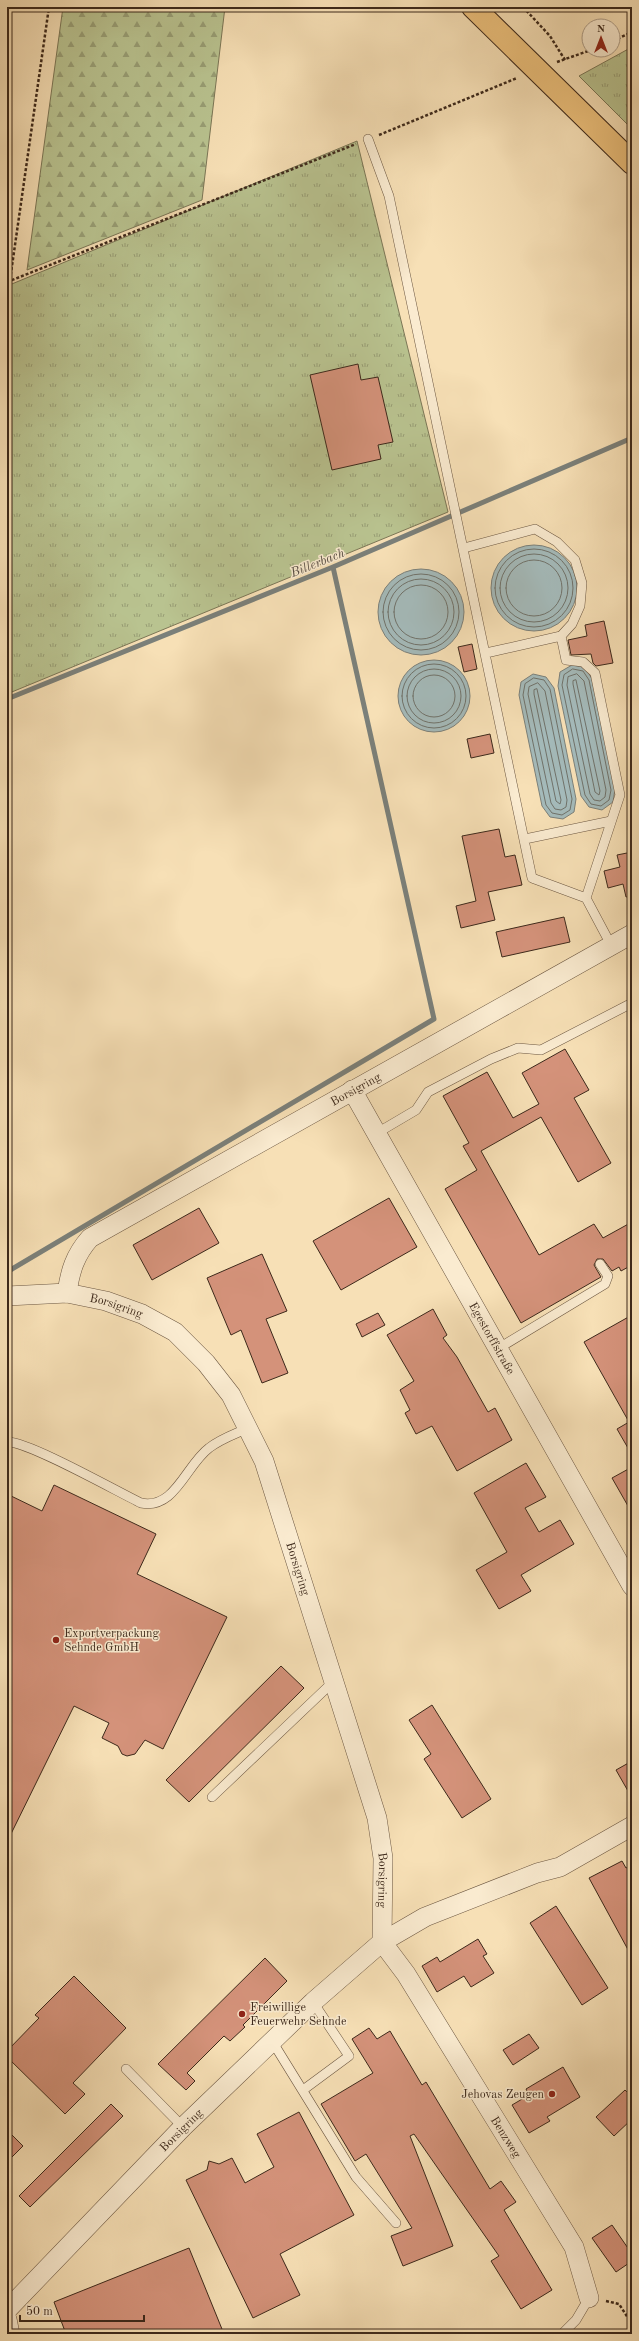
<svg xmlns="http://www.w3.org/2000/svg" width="639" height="2341" viewBox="0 0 639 2341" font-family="'Old Standard TT',serif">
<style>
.grass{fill:url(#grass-tufts);stroke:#7b7656}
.forest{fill:url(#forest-firs);stroke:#7b7656}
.water{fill:#a4baba;stroke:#7b807a}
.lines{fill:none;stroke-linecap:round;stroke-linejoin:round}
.shore{stroke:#70726a;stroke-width:1}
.stream{stroke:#7b807a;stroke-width:5}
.building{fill:#d4927a;stroke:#3d291b}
.service-casing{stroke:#6c5742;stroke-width:10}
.minor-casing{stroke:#6c5742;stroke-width:20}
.primary-casing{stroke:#3d291b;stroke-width:24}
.path{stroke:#3d291b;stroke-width:2.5;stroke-dasharray:3 2;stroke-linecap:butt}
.service{stroke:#faebd0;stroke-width:9}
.minor{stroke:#faebd0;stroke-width:19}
.primary{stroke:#ecc07b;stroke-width:22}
.poi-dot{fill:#8f2418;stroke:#faebd0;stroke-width:1.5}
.labels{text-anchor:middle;stroke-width:3;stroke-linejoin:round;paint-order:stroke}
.street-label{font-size:12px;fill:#3d291b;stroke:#faebd0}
.poi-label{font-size:12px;fill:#3d291b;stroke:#faebd0;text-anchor:start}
.water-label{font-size:13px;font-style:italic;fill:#574d43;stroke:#faebd0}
</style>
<defs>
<pattern id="grass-tufts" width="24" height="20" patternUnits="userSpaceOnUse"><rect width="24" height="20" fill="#b9c390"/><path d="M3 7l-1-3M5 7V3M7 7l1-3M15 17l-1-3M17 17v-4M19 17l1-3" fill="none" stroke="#989e75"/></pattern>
<pattern id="forest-firs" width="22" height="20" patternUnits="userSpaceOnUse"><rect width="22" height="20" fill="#b9c390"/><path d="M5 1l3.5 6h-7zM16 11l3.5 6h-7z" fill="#989e75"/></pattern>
</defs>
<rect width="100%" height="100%" fill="#f7e0b6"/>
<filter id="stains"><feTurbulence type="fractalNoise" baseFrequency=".005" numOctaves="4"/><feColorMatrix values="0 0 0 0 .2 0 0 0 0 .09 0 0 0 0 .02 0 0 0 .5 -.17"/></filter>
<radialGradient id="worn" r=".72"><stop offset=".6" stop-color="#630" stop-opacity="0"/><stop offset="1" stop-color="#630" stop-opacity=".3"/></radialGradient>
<!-- grass -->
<path class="grass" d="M632,47V129L579,76Z
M357,141L448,512L7,694V286Z"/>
<!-- forest -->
<path class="forest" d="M63,7H225L202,200L27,270Z"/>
<!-- water -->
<path class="water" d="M491 588a43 43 0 1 1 86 0a43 43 0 1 1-86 0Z
M378 612a43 43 0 1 1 86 0a43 43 0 1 1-86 0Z
M398 696a36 36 0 1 1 72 0a36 36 0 1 1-72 0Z
M572,665L585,667L592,679L615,789L613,802L602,810L589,807L581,796L558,686L560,672Z
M533,674L546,677L554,688L576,799L574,812L563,819L550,817L542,806L519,695L521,682Z"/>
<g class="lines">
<!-- shore -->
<path class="shore" d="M495 588a39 39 0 1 1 78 0a39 39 0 1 1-78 0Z
M500 588a34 34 0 1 1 68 0a34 34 0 1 1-68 0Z
M506 588a28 28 0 1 1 56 0a28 28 0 1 1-56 0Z
M383 612a38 38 0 1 1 76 0a38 38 0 1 1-76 0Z
M388 612a33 33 0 1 1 66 0a33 33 0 1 1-66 0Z
M394 612a27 27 0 1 1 54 0a27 27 0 1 1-54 0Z
M402 696a32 32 0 1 1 64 0a32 32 0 1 1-64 0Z
M573,669L583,671L589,680L611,790L609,800L601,806L591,804L585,795L562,685L564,675Z
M407 696a27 27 0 1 1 54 0a27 27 0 1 1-54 0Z
M577,674L584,681L606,790L605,797L600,801L594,800L590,794L567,685L568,677Z
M413 696a21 21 0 1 1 42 0a21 21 0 1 1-42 0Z
M534,678L544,680L550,689L572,799L570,810L562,815L552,813L546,805L523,695L525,684Z
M576,680L600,791L599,795L595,792L573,684V681Z
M538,683L545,691L567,800L566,807L561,810L555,809L551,803L528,694L529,687Z
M537,689L561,800L560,804L556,801L534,694V690Z"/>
<!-- stream -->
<path class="stream" d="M7,699L333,567L632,438
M7,1272L434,1019L333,567"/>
</g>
<!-- building -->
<path class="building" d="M358,364L361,380L378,377L393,442L378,445L381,459L332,470L310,375Z
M604,621L613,663L596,666L593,663L591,654L571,655L568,640L587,636L585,625Z
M472,644L477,669L464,672L458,647Z
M490,734L494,753L471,758L467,739Z
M499,829L505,857L515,855L522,885L488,892L495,920L461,928L456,906L476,901L462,836Z
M632,852V896L626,897L623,884L608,888L604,871L620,867L617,855Z
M564,917L570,942L502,957L496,932Z
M565,1049L589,1090L574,1098L611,1163L578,1182L541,1117L481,1151L539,1255L594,1224L603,1238L632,1222V1265L621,1271L619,1267L612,1271L603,1259H597L594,1265L601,1277L521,1323L445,1189L477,1170L463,1146L469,1143L443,1096L487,1072L513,1118L539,1104L522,1073Z
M389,1198L417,1247L341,1290L313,1241Z
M199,1208L219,1243L152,1280L133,1245Z
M262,1254L287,1311L266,1319L288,1373L262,1383L241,1330L231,1335L207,1278Z
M433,1309L447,1335L443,1338L457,1357L488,1412L495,1408L512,1440L457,1471L432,1426L416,1434L405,1413L410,1410L400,1390L414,1381L387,1335Z
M378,1313L385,1325L362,1337L356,1324Z
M632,1315V1455L617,1429L629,1422L584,1342Z
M526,1463L546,1497L525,1508L539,1532L560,1520L574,1544L521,1575L531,1591L499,1609L476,1570L507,1552L474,1493Z
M632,1467V1513L612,1478Z
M54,1485L156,1534L137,1574L227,1617L163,1749L145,1740L135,1754L127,1756L122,1754L118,1746L102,1738L109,1723L74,1706L7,1842V1494L42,1511Z
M281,1666L304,1688L189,1802L166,1780Z
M432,1705L491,1799L462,1818L424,1759L431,1754L409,1720Z
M632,1761V1798L616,1770Z
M622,1861L626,1868L632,1865V1957L589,1878Z
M556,1906L608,1988L582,2005L530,1923Z
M478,1939L487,1954L483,1956L494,1973L471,1987L464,1976L437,1992L422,1966L437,1957L440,1962Z
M265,1958L287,1981L243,2025L245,2027L230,2041L224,2036L187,2073L195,2081L186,2090L158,2064Z
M74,1976L126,2028L73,2083L85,2094L65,2114L7,2057V2051L39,2018L35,2015Z
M369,2028L377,2039L390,2031L422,2085L426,2082L490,2189L501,2181L516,2202L504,2210L552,2290L521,2309L491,2261L499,2256L414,2134L410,2136L453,2246L403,2266L391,2236L412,2228L366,2154L355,2161L321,2104L373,2073L352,2039Z
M529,2034L539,2048L513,2065L503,2050Z
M563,2067L580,2097L547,2117L550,2121L529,2133L512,2105L529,2095L526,2089Z
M625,2090L632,2097V2119L614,2136L596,2117Z
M111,2104L123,2116L30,2207L19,2196Z
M299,2112L354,2215L280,2254L300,2295L253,2318L186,2180L207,2170L209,2161L219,2164L232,2158L245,2183L274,2167L257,2134Z
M7,2130L23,2146L7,2162Z
M612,2225L632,2254V2261L616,2272L592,2238Z
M189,2248L224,2334H66L54,2302Z"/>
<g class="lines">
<defs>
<path id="service" d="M368,139L389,196L532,878L586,898L611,945
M464,548L535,529L557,542L575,560L582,583L580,606L572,624L561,636L486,653
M561,636L566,660L583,662L595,673L620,795L586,898
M525,839L611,821
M377,1133L416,1110L428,1092L491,1059L518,1048L541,1050L632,1003
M499,1348L605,1284L608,1276L600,1264
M7,1442C26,1440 118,1492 141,1503C175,1510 186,1465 209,1448C220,1439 235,1434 248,1428
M212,1797L334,1681
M272,2041L356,2177L396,2223
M126,2069L183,2127
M303,2090L349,2056L313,2002
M562,2334L576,2320L589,2298"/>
<g id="minor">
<path id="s1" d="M352,1090L632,1586"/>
<path id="s2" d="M67,1293C70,1271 75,1255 90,1238L632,934"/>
<path id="s3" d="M7,1296L67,1293L106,1301L142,1314L175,1332L206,1363L231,1395L264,1461L377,1818L383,1858L382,1942L313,2002L183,2127L7,2310"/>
<path d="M589,2298L574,2247L406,1974L382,1942L425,1917L537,1873L560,1867L632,1826"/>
<path d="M7,2319L10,2334"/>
</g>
<path id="primary" d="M473,7L632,163"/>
</defs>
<!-- service casing -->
<use href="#service" class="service-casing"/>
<!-- minor casing -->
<use href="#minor" class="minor-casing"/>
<!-- primary casing -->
<use href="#primary" class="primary-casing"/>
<!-- path -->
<path class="path" d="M523,7L550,36L565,60
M613,41L632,32
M557,62L591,50
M379,135L517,78
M10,280L49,7
M7,282L356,144
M606,2301L619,2304L632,2324"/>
<!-- service -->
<use href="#service" class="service"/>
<!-- minor -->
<use href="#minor" class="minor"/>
<!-- primary -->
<use href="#primary" class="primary"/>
</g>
<!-- markers -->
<g class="poi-dot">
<circle cx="56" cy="1640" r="4"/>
<circle cx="242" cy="2014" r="4"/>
<circle cx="552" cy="2094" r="4"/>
</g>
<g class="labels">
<!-- street labels -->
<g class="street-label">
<text dy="4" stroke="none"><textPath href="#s2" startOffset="365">Borsigring</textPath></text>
<text dy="4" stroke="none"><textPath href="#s3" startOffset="111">Borsigring</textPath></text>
<text dy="4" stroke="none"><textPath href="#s1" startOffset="285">Egestorffstraße</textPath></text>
<text dy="4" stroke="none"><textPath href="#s3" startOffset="447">Borsigring</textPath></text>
<text dy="4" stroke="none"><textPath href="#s3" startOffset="771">Borsigring</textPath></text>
<text transform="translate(181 2130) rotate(-45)" y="4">Borsigring</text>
<text transform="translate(506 2137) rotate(58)" y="4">Benzweg</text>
</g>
<!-- poi labels -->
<g class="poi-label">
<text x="64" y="1637">Exportverpackung<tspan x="64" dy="14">Sehnde GmbH</tspan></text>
<text x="250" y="2011">Freiwillige<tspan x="250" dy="14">Feuerwehr Sehnde</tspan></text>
<text x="544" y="2098" text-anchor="end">Jehovas Zeugen</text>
</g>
<!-- water labels -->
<g class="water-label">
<text transform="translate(317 562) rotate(-22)" y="5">Billerbach</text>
</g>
</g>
<!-- margin -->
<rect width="639" height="2341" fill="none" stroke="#f7e0b6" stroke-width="24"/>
<rect x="8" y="8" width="623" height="2325" fill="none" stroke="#3d291b" stroke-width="2"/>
<rect x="12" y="12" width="615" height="2317" fill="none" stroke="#3d291b"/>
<!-- north arrow -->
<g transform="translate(601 38)"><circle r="19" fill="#faebd0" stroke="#ae9d88"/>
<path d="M0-3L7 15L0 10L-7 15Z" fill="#8f2418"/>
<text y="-6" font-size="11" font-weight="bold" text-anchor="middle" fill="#3d291b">N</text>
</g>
<!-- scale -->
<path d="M20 2315v6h124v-6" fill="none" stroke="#3d291b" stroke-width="2"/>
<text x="26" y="2315" font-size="12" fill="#3d291b" stroke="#faebd0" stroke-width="3" paint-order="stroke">50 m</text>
<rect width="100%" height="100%" filter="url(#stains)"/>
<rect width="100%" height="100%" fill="url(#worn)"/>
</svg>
